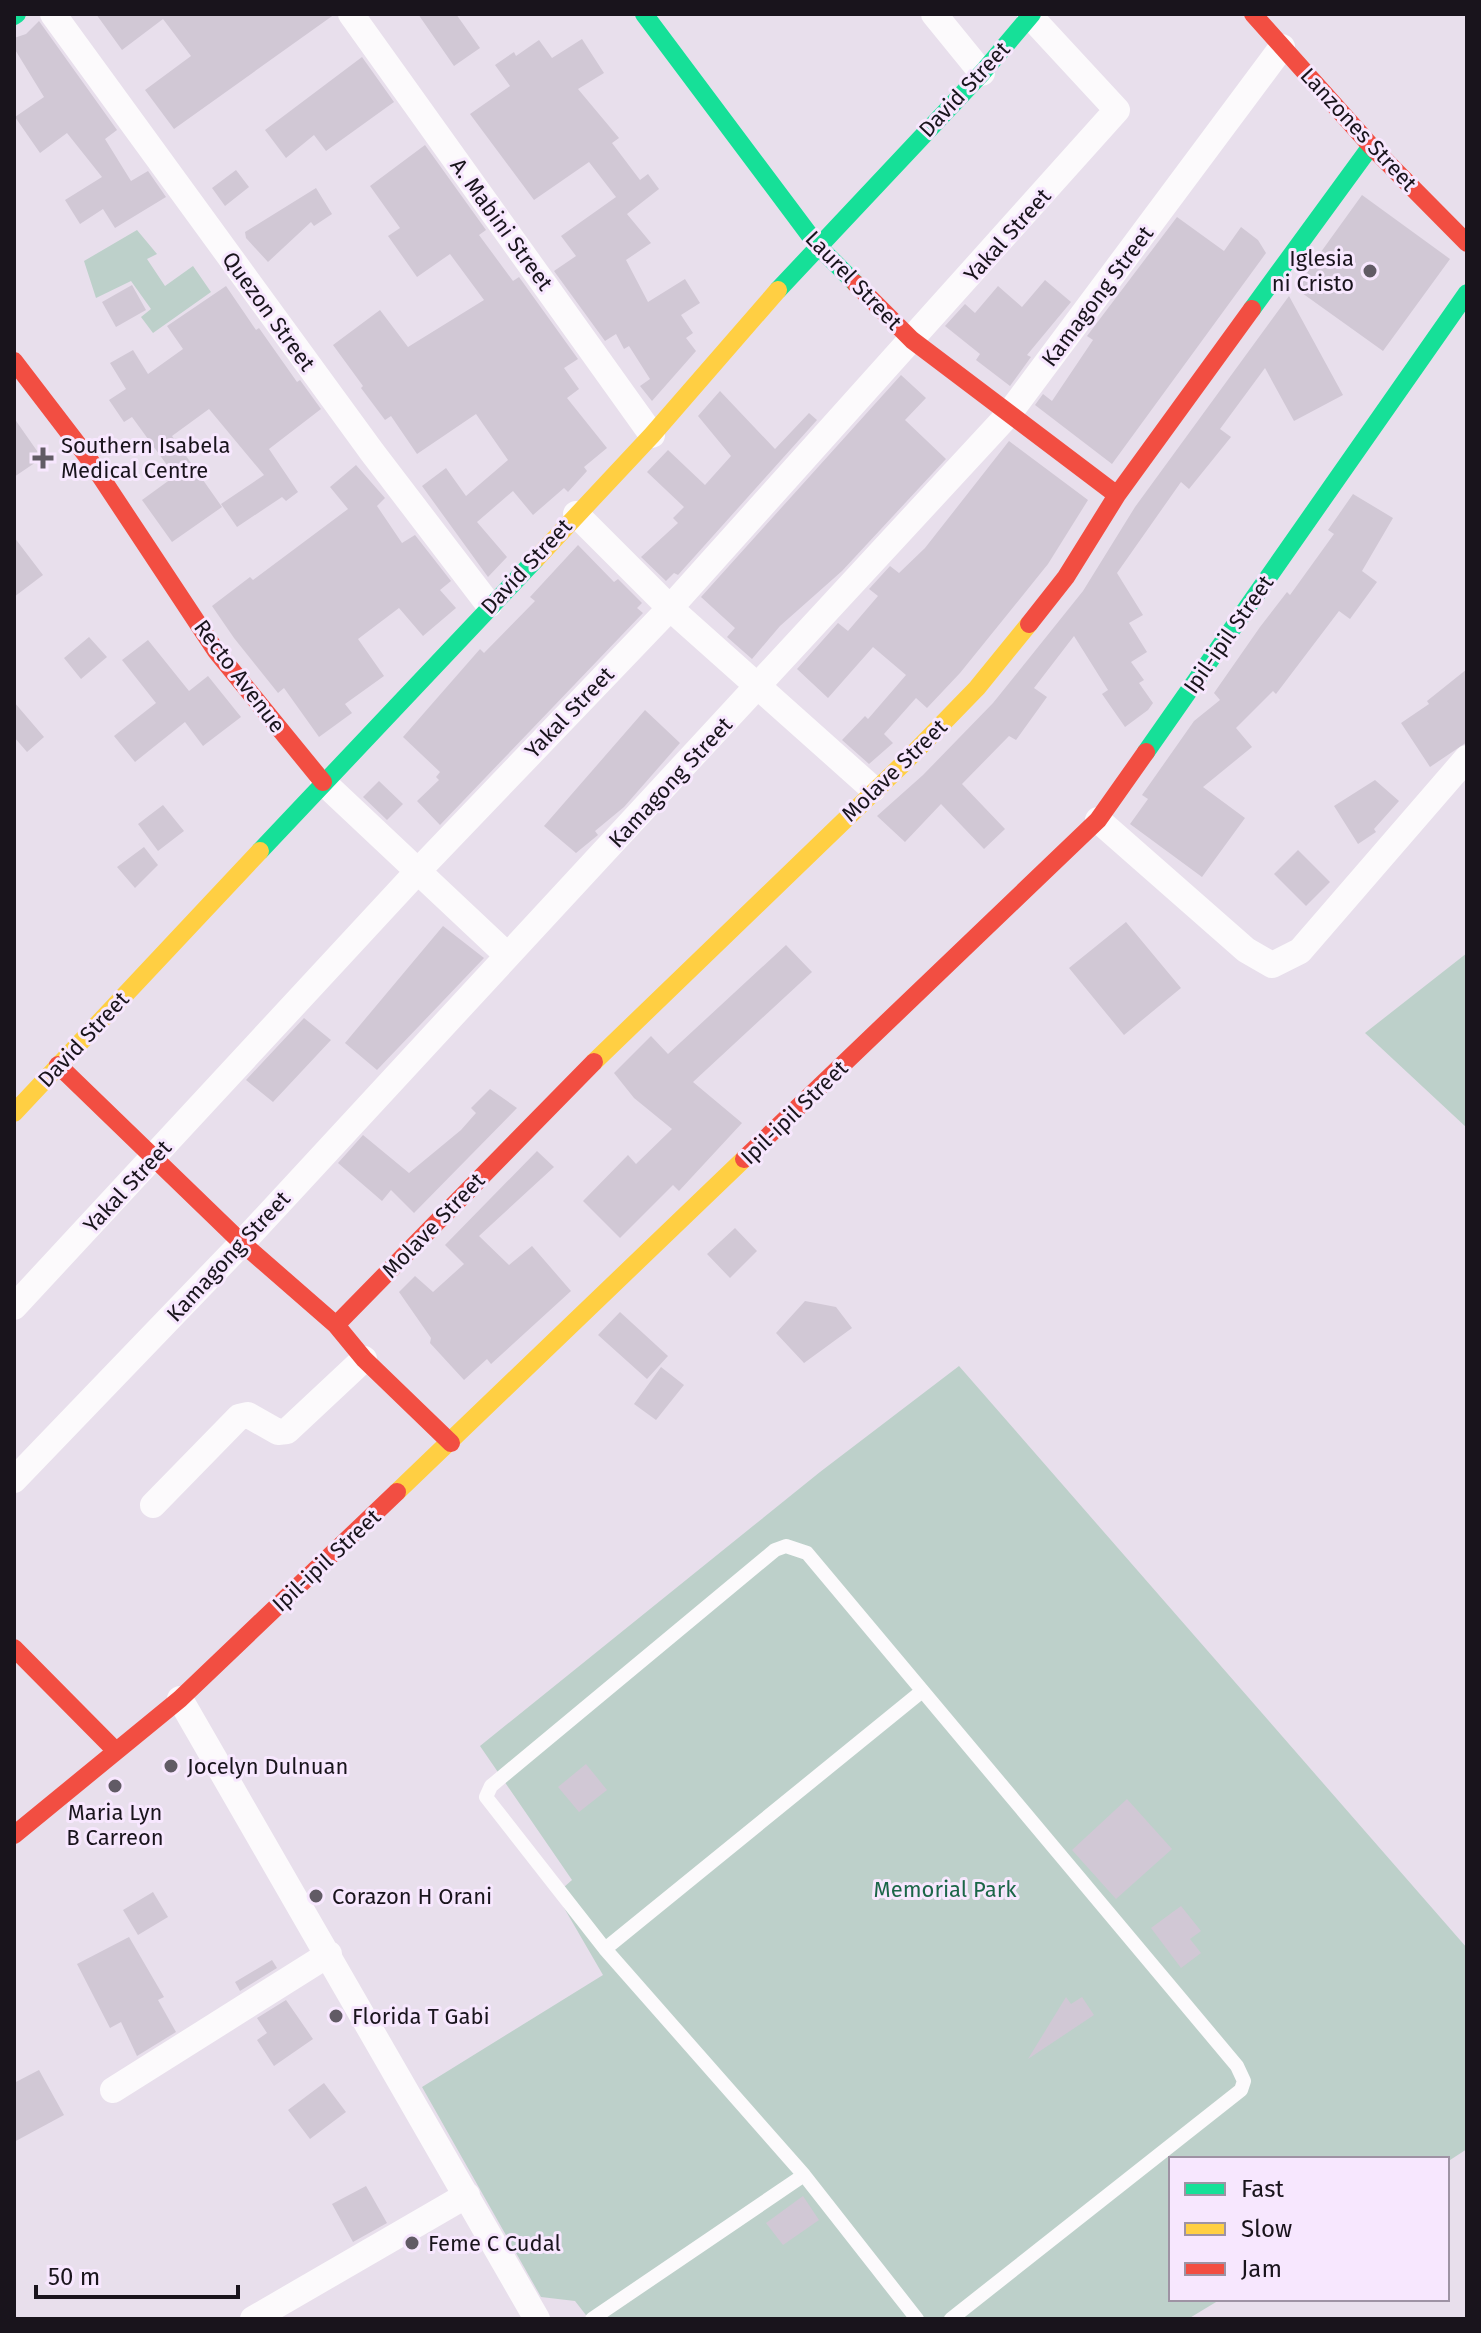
<svg xmlns="http://www.w3.org/2000/svg" width="1481" height="2333" viewBox="0 0 1481 2333" font-family="'Fira Sans',sans-serif">
<style>
.green{fill:#bdd0ca}
.building{fill:#d1c8d5}
.lines{fill:none;stroke-linecap:round;stroke-linejoin:round}
.lane{stroke:#fcfafc;stroke-width:14}
.street{stroke:#fcfafc;stroke-width:26}
.fast{stroke:#16e098;stroke-width:18}
.slow{stroke:#ffcf43;stroke-width:18}
.jam{stroke:#f24e42;stroke-width:18}
.poi-dot{fill:#615b65;stroke:#f7e7fe;stroke-width:3}
.labels{text-anchor:middle;stroke-width:6;stroke-linejoin:round;paint-order:stroke}
.street-label{font-size:22px;fill:#19141c;stroke:#f7e7fe}
.poi-label{font-size:22px;fill:#19141c;stroke:#f7e7fe;text-anchor:start}
.park-label{font-size:22px;fill:#1b6648;stroke:#f7e7fe}
</style>
<rect width="100%" height="100%" fill="#e8dfec"/>
<!-- green -->
<path class="green" d="M137,230L157,254L147,259L165,286L193,266L211,292L153,333L141,317L151,309L131,281L96,298L84,261Z
M1467,953V1128L1365,1033Z
M959,1366L1467,1948V2149L1447,2162V2159H1171V2299H1221L1188,2319H589L575,2301L541,2297L422,2087L603,1975L556,1894L572,1880L480,1746L820,1472Z"/>
<!-- building -->
<path class="building" d="M96,14H335L174,129L145,90L191,56L163,19L122,50Z
M418,14H456L480,48L454,66Z
M39,21L117,130L105,139L131,181L148,171L166,197L115,228L103,209L80,224L65,200L102,177L67,133L40,153L15,117L44,97L14,48V38L26,34Z
M582,39L604,73L578,89L619,138L612,143L640,180L648,174L659,189L627,214L651,243L626,260L648,302L685,279L700,303L681,315L693,333L686,338L696,351L652,401L640,386L650,379L629,346L624,349L616,334L605,341L554,271L576,256L561,236L616,197L589,162L534,200L470,114L510,86L495,65L514,52L516,56L539,40L552,58Z
M362,57L394,102L326,151L314,135L286,158L265,130Z
M425,145L486,230L479,235L513,281L519,277L578,359L564,368L579,389L567,398L607,448L584,467L587,471L568,492L564,488L533,515L513,491L477,522L507,557L488,577L422,486L446,468L466,496L508,460L476,414L417,454L391,416L385,420L361,388L363,386L333,345L380,310L408,347L484,300L450,254L417,277L388,236L400,228L370,186Z
M236,170L249,187L225,206L212,188Z
M316,188L332,214L314,226L311,222L268,262L246,238L245,232Z
M1362,195L1450,259L1383,351L1295,288Z
M1177,217L1224,251L1241,227L1258,240L1266,253L1112,464L1035,405L1043,394L1052,401L1093,340L1087,336Z
M1045,280L1071,302L1027,355L1031,357L1010,386L976,360L980,354L945,326L965,304L975,313L998,286L1022,307Z
M132,285L146,310L116,327L102,302Z
M226,286L256,330L259,328L297,382L300,380L321,409L269,449L298,492L286,501L282,497L237,527L221,504L264,475L209,409L172,436L222,507L172,542L142,500L175,476L132,417L124,422L109,400L126,389L110,363L133,350L148,374L183,349L167,326Z
M1289,296L1343,395L1294,421L1265,368L1220,429L1231,437L1189,489L1181,482L1117,573L1143,615L1129,623L1147,652L1131,662L1144,680L1139,683L1153,703L1148,710L1125,727L1102,694L1108,690L1074,636L1034,688L1047,697L1016,740L1009,736L962,784L1005,829L984,849L941,804L905,842L877,816L923,775L993,703L1083,591L1135,507Z
M901,375L926,398L905,420L946,459L842,571L780,626L752,659L727,637L735,628L701,597Z
M720,391L775,449L809,413L817,420L678,575L674,573L666,581L641,557L678,523L673,518L684,507L647,472L668,450L705,485L731,456L698,416Z
M14,418L42,458L14,477Z
M1009,441L1088,500L1048,564L960,673L927,708L916,698L884,734L893,743L869,764L842,740L865,716L868,719L906,675L873,647L828,698L797,669L838,623L848,631L878,596L869,589L890,566L899,573L925,548Z
M356,465L385,498L377,506L402,543L415,535L451,581L440,590L456,608L423,636L399,608L358,639L384,676L345,704L352,713L319,737L284,688L278,693L234,638L212,606L250,577L253,580L348,509L330,487Z
M1353,494L1393,518L1362,571L1377,582L1350,619L1339,611L1276,694L1273,691L1236,728L1252,747L1203,787L1245,818L1202,877L1130,824L1148,799L1142,795L1194,721L1220,700L1214,693L1260,627L1287,592L1290,595L1334,534L1328,530Z
M14,537L43,575L14,597Z
M578,545L614,582L618,579L642,603L637,608L643,613L440,825L417,801L439,780L436,777L440,772L403,737L480,649L484,653L535,601L530,597Z
M89,637L107,657L81,679L64,658Z
M148,640L189,691L208,676L241,717L203,746L185,722L135,762L114,736L156,703L122,660Z
M1467,669V742L1430,767L1401,723L1429,704L1427,701Z
M14,702L44,737L27,752L14,737Z
M645,710L680,743L624,807L595,831L598,835L576,853L544,826Z
M1375,780L1399,801L1374,829L1376,832L1358,844L1334,806Z
M379,781L403,804L387,820L363,797Z
M163,805L184,831L158,851L138,824Z
M144,847L158,865L135,888L117,867Z
M1298,850L1330,882L1306,906L1274,874Z
M1126,922L1181,988L1124,1035L1069,968Z
M443,926L484,958L377,1070L345,1043Z
M786,945L812,972L693,1082L742,1123L679,1191L673,1185L620,1238L583,1201L628,1155L636,1164L672,1129L634,1098L614,1073L651,1036L668,1054Z
M304,1018L331,1040L273,1102L246,1080Z
M490,1089L517,1108L414,1213L391,1190L382,1201L338,1163L363,1135L409,1173L461,1130L476,1113L471,1108Z
M537,1151L554,1167L479,1236L509,1265L532,1246L571,1291L491,1364L487,1359L464,1380L430,1343L431,1338L399,1292L415,1276L433,1292L464,1264L445,1245Z
M735,1228L757,1251L730,1278L707,1254Z
M805,1301L836,1307L852,1328L804,1363L776,1333Z
M620,1312L668,1356L647,1379L598,1335Z
M661,1367L684,1385L656,1420L634,1404Z
M586,1764L607,1790L579,1812L558,1787Z
M1127,1799L1172,1849L1116,1899L1072,1850Z
M153,1892L168,1917L138,1935L123,1910Z
M1181,1906L1201,1931L1190,1939L1201,1953L1181,1968L1151,1928Z
M129,1937L164,1997L158,2000L176,2032L137,2056L121,2022L110,2028L77,1964Z
M272,1960L277,1968L240,1991L235,1982Z
M1066,1997L1071,2004L1082,1997L1094,2015L1028,2059Z
M286,2000L313,2039L274,2066L257,2040L267,2033L257,2018Z
M39,2070L64,2115L14,2142V2083Z
M324,2083L346,2112L310,2139L288,2110Z
M366,2186L387,2223L353,2242L332,2204Z
M803,2196L819,2220L783,2245L766,2223Z"/>
<g class="lines">
<!-- lane -->
<path class="lane" d="M605,1949L921,1692
M592,2319L804,2175
M917,2319L804,2175L605,1949L486,1797L491,1786L775,1550L786,1546L807,1553L1237,2066L1244,2081L1241,2090L951,2319"/>
<!-- street -->
<path class="street" d="M53,14L372,452L489,605
M351,14L652,435
M934,14L982,73
M576,514L670,608L873,789
M323,782L507,955
M1098,820L1246,950L1272,965L1300,951L1467,758
M14,1307L418,871L670,608L1117,110L1030,16
M14,1480L242,1243L1008,415L1282,47
M153,1505L239,1417L248,1415L278,1432L287,1431L364,1359
M180,1699L537,2319
M113,2090L329,1954
M253,2319L467,2195"/>
<!-- fast -->
<path class="fast" d="M644,14L817,245L855,283
M14,16L17,14
M778,290L982,73L1032,14
M1252,309L1371,146
M1146,752L1467,293
M260,851L536,559"/>
<!-- slow -->
<path class="slow" d="M536,559L652,435L778,290
M594,1062L907,760L977,688L1029,624
M14,1113L260,851
M397,1492L744,1159"/>
<!-- jam -->
<path class="jam" d="M1253,14L1371,146L1467,243
M855,283L912,340L1117,495
M14,361L89,459L216,651L323,782
M1029,624L1066,577L1117,495L1252,309
M58,1065L242,1243L336,1325L364,1359L451,1443
M744,1159L1098,820L1146,752
M336,1325L594,1062
M14,1648L114,1749
M14,1835L180,1699L397,1492"/>
</g>
<!-- markers -->
<g class="poi-dot">
<circle cx="1370" cy="271" r="8"/>
<path d="M39 446h8v8h8v8h-8v8h-8v-8h-8v-8h8z"/>
<circle cx="171" cy="1766" r="8"/>
<circle cx="115" cy="1786" r="8"/>
<circle cx="316" cy="1896" r="8"/>
<circle cx="336" cy="2016" r="8"/>
<circle cx="412" cy="2243" r="8"/>
</g>
<g class="labels">
<!-- street labels -->
<g class="street-label">
<text transform="translate(964 89) rotate(-47)" y="8">David Street</text>
<text transform="translate(1359 129) rotate(47)" y="8">Lanzones Street</text>
<text transform="translate(502 224) rotate(54)" y="8">A. Mabini Street</text>
<text transform="translate(1007 235) rotate(-48)" y="8">Yakal Street</text>
<text transform="translate(854 280) rotate(46)" y="8">Laurel Street</text>
<text transform="translate(1097 296) rotate(-53)" y="8">Kamagong Street</text>
<text transform="translate(269 311) rotate(54)" y="8">Quezon Street</text>
<text transform="translate(526 566) rotate(-47)" y="8">David Street</text>
<text transform="translate(1228 634) rotate(-55)" y="8">Ipil-ipil Street</text>
<text transform="translate(240 676) rotate(53)" y="8">Recto Avenue</text>
<text transform="translate(569 712) rotate(-46)" y="8">Yakal Street</text>
<text transform="translate(894 770) rotate(-44)" y="8">Molave Street</text>
<text transform="translate(670 782) rotate(-47)" y="8">Kamagong Street</text>
<text transform="translate(83 1039) rotate(-47)" y="8">David Street</text>
<text transform="translate(794 1112) rotate(-44)" y="8">Ipil-ipil Street</text>
<text transform="translate(127 1186) rotate(-47)" y="8">Yakal Street</text>
<text transform="translate(433 1225) rotate(-46)" y="8">Molave Street</text>
<text transform="translate(228 1256) rotate(-47)" y="8">Kamagong Street</text>
<text transform="translate(326 1560) rotate(-43)" y="8">Ipil-ipil Street</text>
</g>
<!-- poi labels -->
<g class="poi-label">
<text x="1354" y="266" text-anchor="end">Iglesia<tspan x="1354" dy="25">ni Cristo</tspan></text>
<text x="61" y="453">Southern Isabela<tspan x="61" dy="25">Medical Centre</tspan></text>
<text x="187" y="1774">Jocelyn Dulnuan</text>
<text x="115" y="1820" text-anchor="middle">Maria Lyn<tspan x="115" dy="25">B Carreon</tspan></text>
<text x="332" y="1904">Corazon H Orani</text>
<text x="352" y="2024">Florida T Gabi</text>
<text x="428" y="2251">Feme C Cudal</text>
</g>
<!-- park labels -->
<g class="park-label">
<text x="945" y="1897">Memorial Park</text>
</g>
</g>
<!-- border -->
<rect width="1481" height="2333" fill="none" stroke="#19141c" stroke-width="32"/>
<!-- legend -->
<rect x="1169" y="2157" width="280" height="144" fill="#f7e7fe" stroke="#9e93a4" stroke-width="2"/>
<rect x="1185" y="2183" width="40" height="12" fill="#16e098" stroke="#9e93a4" stroke-width="2"/>
<text x="1241" y="2197" font-size="24" fill="#19141c">Fast</text>
<rect x="1185" y="2223" width="40" height="12" fill="#ffcf43" stroke="#9e93a4" stroke-width="2"/>
<text x="1241" y="2237" font-size="24" fill="#19141c">Slow</text>
<rect x="1185" y="2263" width="40" height="12" fill="#f24e42" stroke="#9e93a4" stroke-width="2"/>
<text x="1241" y="2277" font-size="24" fill="#19141c">Jam</text>
<!-- scale -->
<path d="M36 2285v12h202v-12" fill="none" stroke="#19141c" stroke-width="4"/>
<text x="48" y="2285" font-size="24" fill="#19141c" stroke="#f7e7fe" stroke-width="6" paint-order="stroke">50 m</text>
</svg>
